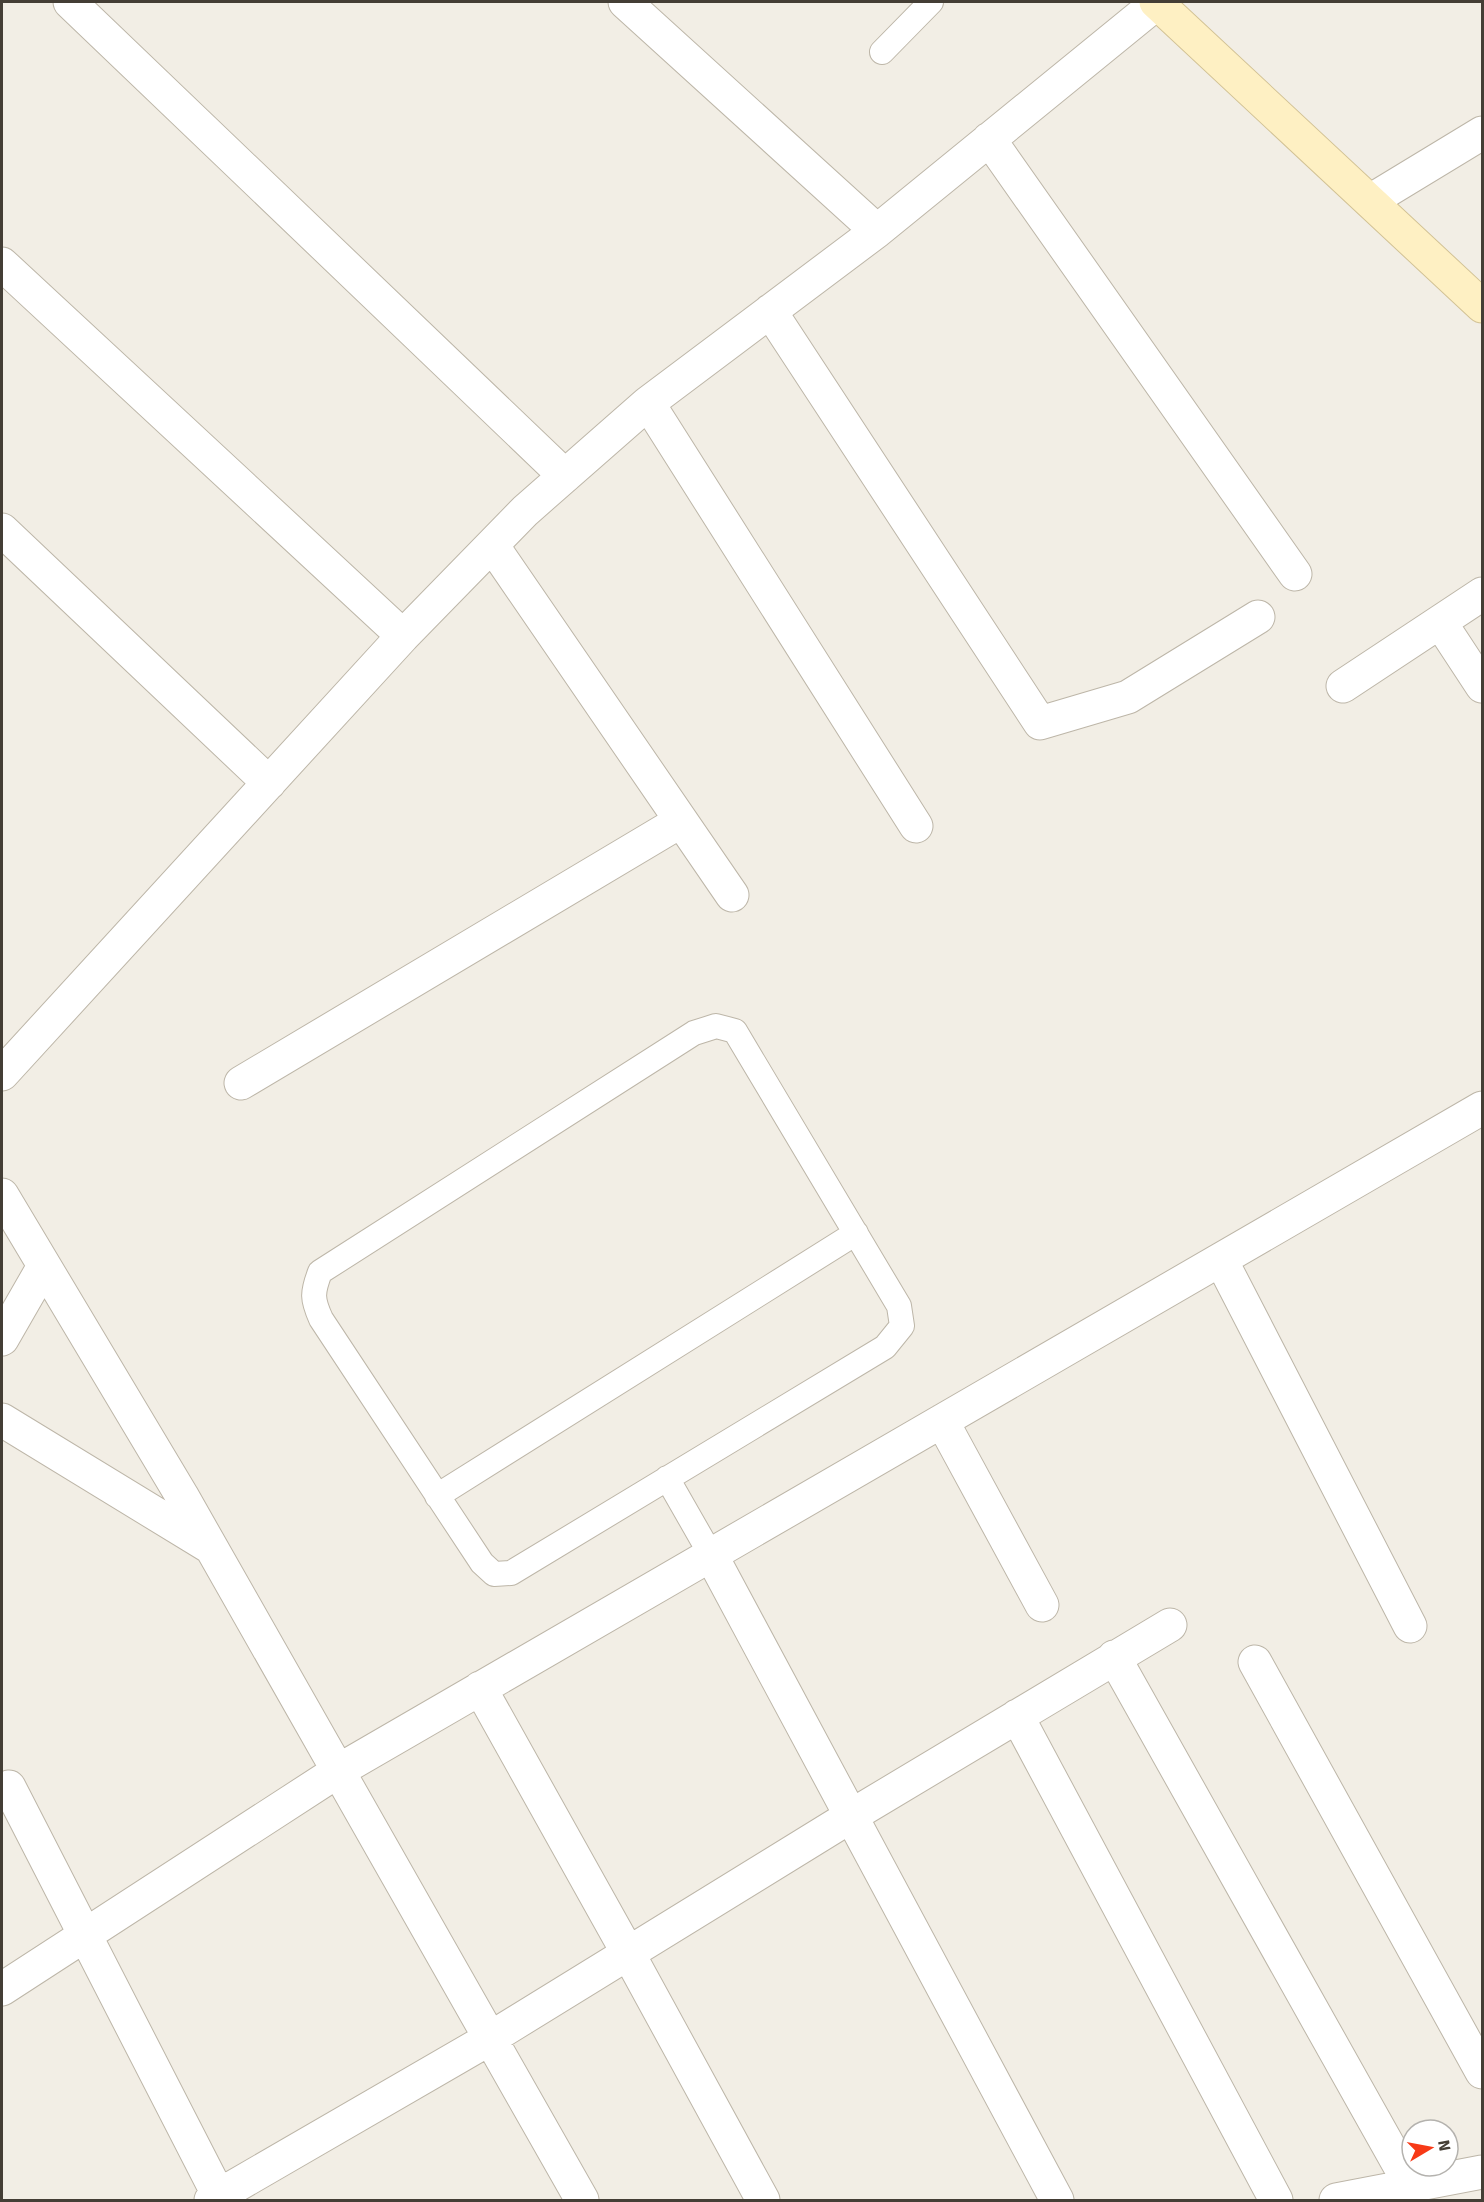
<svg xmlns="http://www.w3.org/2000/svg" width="1484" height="2202" viewBox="0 0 1484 2202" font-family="Signika,sans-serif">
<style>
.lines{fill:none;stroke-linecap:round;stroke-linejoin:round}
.lane-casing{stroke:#bdb6a8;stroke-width:26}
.street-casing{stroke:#bdb6a8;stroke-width:35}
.secondary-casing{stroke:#d2c295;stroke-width:35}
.lane{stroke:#fff;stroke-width:24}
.street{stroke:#fff;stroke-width:33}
.secondary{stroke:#fef0c3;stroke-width:33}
</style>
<rect width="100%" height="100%" fill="#f2eee5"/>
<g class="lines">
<defs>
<path id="lane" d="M882,52L931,2
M716,1026L735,1031L899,1306L902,1326L885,1347L511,1573L494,1574L482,1563L321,1319C312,1299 312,1293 320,1272L694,1033Z
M667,1478L711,1555
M437,1496L856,1233"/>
<path id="street" d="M70,2L565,476
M625,2L877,231
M989,139L1295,574
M1370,201L1482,133
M2,264L403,636
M770,311L1040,723L1128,697L1258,617
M648,403L916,826
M2,530L269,783
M492,545L732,895
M1440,622L1482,686
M1343,686L1482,594
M2,1074L403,636L525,511L648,403L877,231L1158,2
M241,1083L681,821
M2,1195L182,1496L582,2200
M1221,1260L1410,1626
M2,1339L44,1266
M2,1420L210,1547
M942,1421L1042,1605
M711,1555L1057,2200
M1114,1657L1411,2186
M1255,1662L1482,2072
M480,1688L628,1953L763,2200
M1017,1716L1276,2200
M9,1787L221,2200
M2,1989L338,1771L1482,1108
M211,2200L489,2039L851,1816L1170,1625
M1336,2200L1482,2172"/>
<path id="secondary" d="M1156,2L1482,306"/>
</defs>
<!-- lane casing -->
<use href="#lane" class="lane-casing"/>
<!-- street casing -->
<use href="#street" class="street-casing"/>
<!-- secondary casing -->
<use href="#secondary" class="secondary-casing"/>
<!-- lane -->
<use href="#lane" class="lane"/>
<!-- street -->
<use href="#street" class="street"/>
<!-- secondary -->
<use href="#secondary" class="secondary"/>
</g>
<!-- border -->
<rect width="1484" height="2202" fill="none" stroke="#443e35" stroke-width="6"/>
<!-- north arrow -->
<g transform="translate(1430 2148) rotate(80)"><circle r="28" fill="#ffffff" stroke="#b4b2ae" stroke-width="1.5"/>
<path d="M0-4.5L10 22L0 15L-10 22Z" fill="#f73a17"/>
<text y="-9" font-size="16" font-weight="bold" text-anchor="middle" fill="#443e35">N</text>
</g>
</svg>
